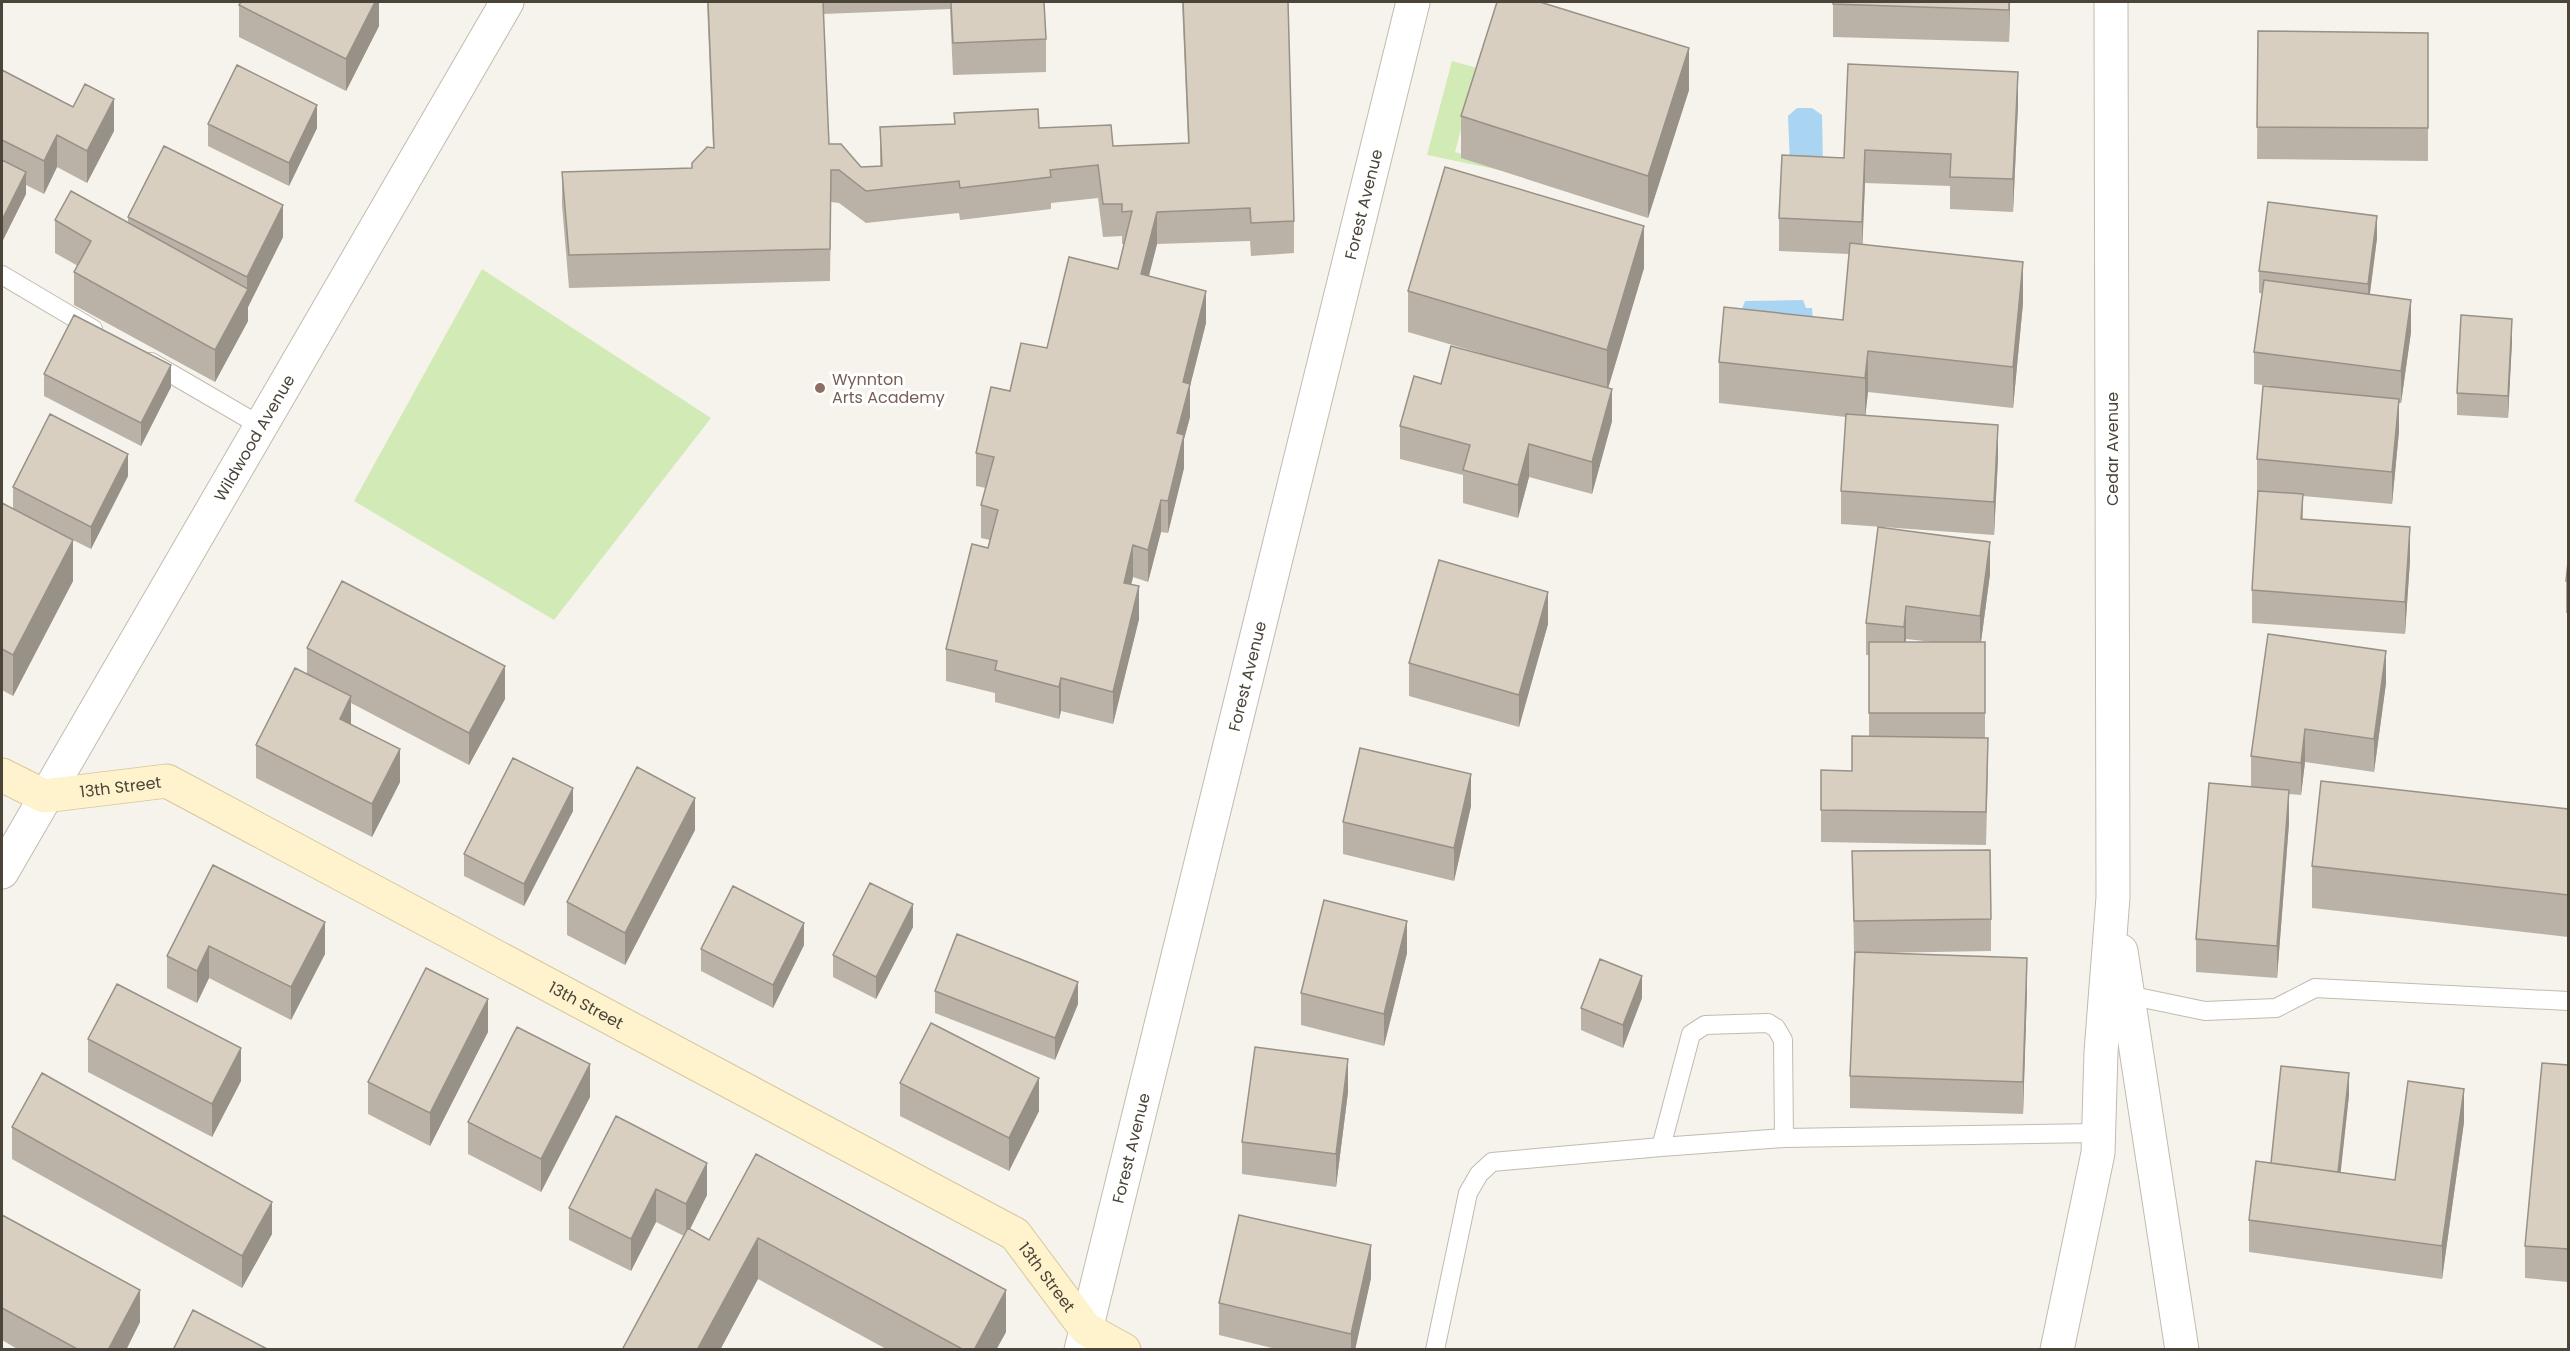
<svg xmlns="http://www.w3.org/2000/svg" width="2570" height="1351" viewBox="0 0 2570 1351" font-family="Poppins,sans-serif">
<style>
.green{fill:#d2eab5}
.water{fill:#a9d4f2}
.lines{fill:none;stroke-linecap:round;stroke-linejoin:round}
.service-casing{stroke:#c2bbae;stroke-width:20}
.minor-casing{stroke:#c2bbae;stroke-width:35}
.secondary-casing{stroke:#d6c79b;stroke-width:35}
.service{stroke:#fff;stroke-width:18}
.minor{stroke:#fff;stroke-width:33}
.secondary{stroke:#fff3cd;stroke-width:33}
.wall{fill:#bab2a6;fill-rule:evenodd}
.shaded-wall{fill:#979187}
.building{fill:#d8cfc1;stroke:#979187;stroke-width:1.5}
.education-dot{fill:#8d6e63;stroke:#fff;stroke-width:2}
.labels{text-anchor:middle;stroke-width:6;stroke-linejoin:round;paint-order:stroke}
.street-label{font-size:16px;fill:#4b4439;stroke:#fff}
.education-label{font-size:16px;fill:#785e54;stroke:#fff;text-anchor:start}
</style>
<rect width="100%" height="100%" fill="#f6f3ec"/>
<!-- green -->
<path class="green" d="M1452,61L1484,70L1464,118L1455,152L1558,182L1427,155Z
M482,269L711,418L554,620L354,501Z"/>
<!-- water -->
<path class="water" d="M1797,108H1812L1822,115L1823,165L1790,164L1788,116Z
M1803,300L1806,308H1812L1813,323L1736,309H1742L1745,301Z"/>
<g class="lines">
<defs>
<path id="service" d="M2,275L93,329
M151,362L261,426
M2128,995L2205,1011L2276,1008L2315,988L2568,1001
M1784,1138L1661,1147L1691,1034L1705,1025L1768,1023L1776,1028L1783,1040L1784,1138L2099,1133
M1435,1350L1468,1193L1479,1174L1492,1162L1661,1147"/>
<g id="minor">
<path id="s1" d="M2,872L507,2"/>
<path d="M2121,951L2182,1350"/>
<path id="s2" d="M1081,1350L1413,2"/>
<path d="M2057,1350L2098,1153L2101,1052L2113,897L2111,2"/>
</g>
<g id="secondary">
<path id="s3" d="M2,775L44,796L167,781L1015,1234L1086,1329L1124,1350"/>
</g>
</defs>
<!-- service casing -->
<use href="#service" class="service-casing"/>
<!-- minor casing -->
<use href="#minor" class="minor-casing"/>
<!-- secondary casing -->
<use href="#secondary" class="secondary-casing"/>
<!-- service -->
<use href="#service" class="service"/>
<!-- minor -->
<use href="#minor" class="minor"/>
<!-- secondary -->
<use href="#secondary" class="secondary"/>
</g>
<!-- wall -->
<path class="wall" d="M379,2V26L346,91L239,37V5Z
M707,2H1044L1046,39V72L953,75L950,9L823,14L829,144L861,167L880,166V127L954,124V113L1039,128L1113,146L1188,143L1182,2H1288L1294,221V253L1251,256L1250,241L1157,244L1149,276L1206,323L1190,386V417L1184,439V468L1168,533L1161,532L1148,582L1133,577L1131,584L1139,619L1113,724L1061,711L1059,719L995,702V693L946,681V649L988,548L990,540L981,538V505L986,488L976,486V453L1010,391L1047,348L1118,269L1124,244H1122V236L1103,237L1098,198L1051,203V209L960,220L959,213L866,223L839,203L831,202L830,281L569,288L562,205V172L692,168L713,147Z
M1833,2H2010L2009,42L1833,37Z
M2258,31L2428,33V161L2257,159Z
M1848,64L2018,105L2013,212L1950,209V186L1865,183L1862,244L2023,303L2013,408L1868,392L1865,416L1998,458L1994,535L1841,524V491L1846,417L1719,403V362L1843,320L1849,254L1779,251V218L1844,158Z
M2,70L114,131L87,183L57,167L44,194L26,185V194L2,242Z
M1689,90L1648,218L1461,158V116Z
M208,124L317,128L289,186L208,146Z
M128,217L283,237L248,307V321L215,382L74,305V272L78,266L55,253V220L128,223Z
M2377,238L2370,294L2411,332L2401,403H2399V431L2392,504L2303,496V519L2410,560L2405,634L2252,623V590L2258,492H2257V459L2271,386L2254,384V352L2262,293H2259V271Z
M1644,268L1608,388L1612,421L1592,494L1529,477L1518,518L1463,503V475L1400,459V426L1441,384L1480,353L1408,332V291Z
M2512,341L2508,418L2457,415V393Z
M44,374L171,387L141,446L44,396Z
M128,476L91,549L73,540V581L13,696L2,690V503L13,509V487Z
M2568,562V613H2566V581Z
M1990,574L1981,642H1985V737L1988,770L1986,845L1821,842V770L1852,771L1869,736V655H1866V623ZM1906,639L1933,642H1906Z
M1548,624L1519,727L1409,696V663Z
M307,648L505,699L469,765L351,703V725L400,782L372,837L256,778V745L307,674Z
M2386,683L2374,772L2305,762L2301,795L2289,794V823L2277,978L2196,972V939L2251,787V756Z
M1471,806L1454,881L1343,854V822Z
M2568,809V937L2312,908V866Z
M573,811L524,906L464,876V854Z
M695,830L625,965L567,935V902Z
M1852,851L1991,919V951L1876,953L2027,991L2023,1114L1850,1108V1076L1854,953Z
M213,865L325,954L291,1020L209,978L197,1003L167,988V956Z
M913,927L876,999L833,977V955Z
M804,945L773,1008L701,971V949Z
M1407,953L1384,1046L1301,1025V993Z
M935,991L1078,1004L1055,1060L935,1013Z
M1642,998L1623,1048L1581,1030V1008Z
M488,1032L430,1146L368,1114V1082Z
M88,1039L241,1081L212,1137L88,1072Z
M2568,1065V1282L2525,1278V1246Z
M900,1083L1039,1111L1009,1171L900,1116Z
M1348,1092L1336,1187L1242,1174V1142Z
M2349,1095L2340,1173L2395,1180L2464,1122L2442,1279L2249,1252V1220L2271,1163Z
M590,1097L541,1192L468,1154V1122Z
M616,1116L707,1195L690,1229L709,1240L756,1154L1006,1332L996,1350H888L758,1279L720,1350H622L684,1236L656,1222L631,1271L569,1240V1208Z
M12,1127L272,1234L242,1288L12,1159Z
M2,1215L140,1322L126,1350H19L2,1340Z
M1371,1278L1355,1350H1280L1219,1335V1303Z"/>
<!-- shaded-wall -->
<path class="shaded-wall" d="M375,2H379V26L346,91V59Z
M2009,2H2010L2009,42Z
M1689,48V90L1648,218V176Z
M2018,72V105L2013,212V179Z
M114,99V131L87,183V151Z
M317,105V128L289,186V163Z
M57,135V167L44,194V161Z
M1865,150V183L1862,255V222Z
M26,172V194L2,242V220Z
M283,205V237L248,307V321L215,382V350L247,291V277Z
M1157,212V244L1141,306V274Z
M2377,216V238L2368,307V284Z
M1644,226V268L1607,392V350Z
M2023,262V303L2013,408V367Z
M1206,291V323L1190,386V417L1184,439V468L1168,533V501L1183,382Z
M2411,300V332L2401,403V371Z
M2512,319V341L2508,418V396Z
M1868,351V392L1865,419V378Z
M171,365V387L141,446V423Z
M1612,389V421L1592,494V462Z
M2399,399V431L2392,504V472Z
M1998,425V458L1994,535V502Z
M1529,444V477L1518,518V485Z
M128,454V476L91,549V527Z
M1161,500V532L1148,582V550Z
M2410,527V560L2405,634V602Z
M73,540V581L13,696V655Z
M1990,542V574L1980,649V616Z
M1133,545V577L1124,615V583Z
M1139,586V619L1113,724V692Z
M1548,592V624L1519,727V695Z
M1906,606V639L1904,660V627Z
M2386,651V683L2374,772V739Z
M505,666V699L469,765V733Z
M1061,678V711L1059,719V687Z
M351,696V729L340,719Z
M2305,729V762L2301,795V763Z
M400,749V782L372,837V804Z
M1471,774V806L1454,881V848Z
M573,788V811L524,906V884Z
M2289,790V823L2277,978V946Z
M695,798V830L625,965V933Z
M913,904V927L876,999V977Z
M1407,921V953L1384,1046V1014Z
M325,922V954L291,1020V987Z
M804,923V945L773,1008V985Z
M209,946V978L197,1003V971Z
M2027,958V991L2023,1114V1082Z
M1642,976V998L1623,1048V1025Z
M1078,982V1004L1055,1060V1038Z
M488,999V1032L430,1146V1113Z
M241,1048V1081L212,1137V1104Z
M1348,1059V1092L1336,1187V1154Z
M590,1064V1097L541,1192V1159Z
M2349,1073V1095L2338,1197V1174Z
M1039,1078V1111L1009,1171V1138Z
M2464,1089V1122L2442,1279V1246Z
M707,1163V1195L686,1237V1204Z
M656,1189V1222L631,1271V1239Z
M272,1202V1234L242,1288V1256Z
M758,1238V1279L720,1350H697Z
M1371,1245V1278L1355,1350H1351V1334Z
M140,1290V1322L126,1350H108Z
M1006,1290V1332L996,1350H974Z"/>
<!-- building -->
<path class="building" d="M241,2H375L346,59L239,5Z
M708,2H823L829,144H841L861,167L882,166L880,127L955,124L954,113L1038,109L1039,128L1111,125L1113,146L1189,143L1183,2H1288L1294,221L1251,223L1250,208L1157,212L1141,274L1206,291L1183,382L1190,384L1177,433L1184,435L1168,501L1161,500L1148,550L1133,545L1124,583L1139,586L1113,692L1061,678L1059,687L995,670L997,661L946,649L972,544L988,548L998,510L981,505L994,457L976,453L991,387L1010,391L1021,343L1047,348L1069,257L1118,269L1132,211L1122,212V204H1103L1098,165L1050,170L1051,177L960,188L959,181L866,191L839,170H831L830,249L569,255L562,172L692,168V163L707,147L714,148Z
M951,2H1044L1046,39L953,43Z
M1497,2H1540L1689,48L1648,176L1461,116Z
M1833,2H2009V10L1833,4Z
M2258,31L2428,33V128L2257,127Z
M1848,64L2018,72L2013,179L1950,177L1951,154L1865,150L1862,222L1779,218L1782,155L1844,158Z
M237,65L317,105L289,163L208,124Z
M2,70L73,107L85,84L114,99L87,151L57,135L44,161L2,140Z
M164,146L283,205L247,277L128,217Z
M2,160L26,172L2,220Z
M1445,167L1644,226L1607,350L1408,291Z
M71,191L248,289L215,350L74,272L91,241L55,220Z
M2268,202L2377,216L2368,284L2259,271Z
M1850,243L2023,262L2013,367L1868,351L1865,378L1719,362L1724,307L1843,320Z
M2264,280L2411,300L2401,371L2254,352Z
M74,315L171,365L141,423L44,374Z
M2461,315L2512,319L2508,396L2457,393Z
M1451,346L1612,389L1592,462L1529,444L1518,485L1463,470L1470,445L1400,426L1414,376L1441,384Z
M2263,386L2399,399L2392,472L2257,459Z
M50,414L128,454L91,527L13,487Z
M1846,414L1998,425L1994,502L1841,491Z
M2258,491L2303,494L2301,519L2410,527L2405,602L2252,590Z
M2,503L73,540L13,655L2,649Z
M1878,527L1990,542L1980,616L1906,606L1904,627L1866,623Z
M1439,560L1548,592L1519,695L1409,663Z
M2568,562V581H2566Z
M342,581L505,666L469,733L307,648Z
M2268,634L2386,651L2374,739L2305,729L2301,763L2251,756Z
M1869,642H1985V713H1869Z
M295,668L351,696L340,719L400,749L372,804L256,745Z
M1852,736L1988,738L1986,812L1821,810V770L1852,771Z
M1360,748L1471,774L1454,848L1343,822Z
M513,758L573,788L524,884L464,854Z
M637,767L695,798L625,933L567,902Z
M2321,781L2568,809V895L2312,866Z
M2209,783L2289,790L2277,946L2196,939Z
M1990,850L1991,919L1854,921L1852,851Z
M213,865L325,922L291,987L209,946L197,971L167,956Z
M870,883L913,904L876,977L833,955Z
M733,886L804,923L773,985L701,949Z
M1324,900L1407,921L1384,1014L1301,993Z
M957,934L1078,982L1055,1038L935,991Z
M1855,952L2027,958L2023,1082L1850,1076Z
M1600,959L1642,976L1623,1025L1581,1008Z
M426,968L488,999L430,1113L368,1082Z
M117,984L241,1048L212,1104L88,1039Z
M931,1023L1039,1078L1009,1138L900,1083Z
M517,1027L590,1064L541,1159L468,1122Z
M1255,1047L1348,1059L1336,1154L1242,1142Z
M2542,1063L2568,1065V1249L2525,1246Z
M2281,1066L2349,1073L2338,1172L2271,1163Z
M42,1073L272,1202L242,1256L12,1127Z
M2408,1081L2464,1089L2442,1246L2249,1220L2256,1161L2395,1180Z
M616,1116L707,1163L686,1204L656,1189L631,1239L569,1208Z
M756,1154L1006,1290L974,1350H964L758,1238L697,1350H622L688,1228L709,1240Z
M2,1215L140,1290L108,1350H79L2,1308Z
M1239,1215L1371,1245L1351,1334L1219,1303Z
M193,1310L269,1350H173Z"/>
<!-- markers -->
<circle class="education-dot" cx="820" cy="388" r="6"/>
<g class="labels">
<!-- street labels -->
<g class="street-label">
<text dy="6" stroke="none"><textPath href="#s2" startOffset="1180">Forest Avenue</textPath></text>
<text dy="6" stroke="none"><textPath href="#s1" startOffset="502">Wildwood Avenue</textPath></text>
<text transform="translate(2112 449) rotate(-90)" y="6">Cedar Avenue</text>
<text dy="6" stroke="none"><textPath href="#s2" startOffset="694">Forest Avenue</textPath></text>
<text dy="6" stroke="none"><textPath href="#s3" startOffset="124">13th Street</textPath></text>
<text dy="6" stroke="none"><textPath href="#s3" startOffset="646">13th Street</textPath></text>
<text dy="6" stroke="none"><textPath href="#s2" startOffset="208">Forest Avenue</textPath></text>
<text dy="6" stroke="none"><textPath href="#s3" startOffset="1186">13th Street</textPath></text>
</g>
<!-- education labels -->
<g class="education-label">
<text x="832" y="385">Wynnton<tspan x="832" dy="18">Arts Academy</tspan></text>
</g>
</g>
<!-- border -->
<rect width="2570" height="1351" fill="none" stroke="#4b4439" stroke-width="6"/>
</svg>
